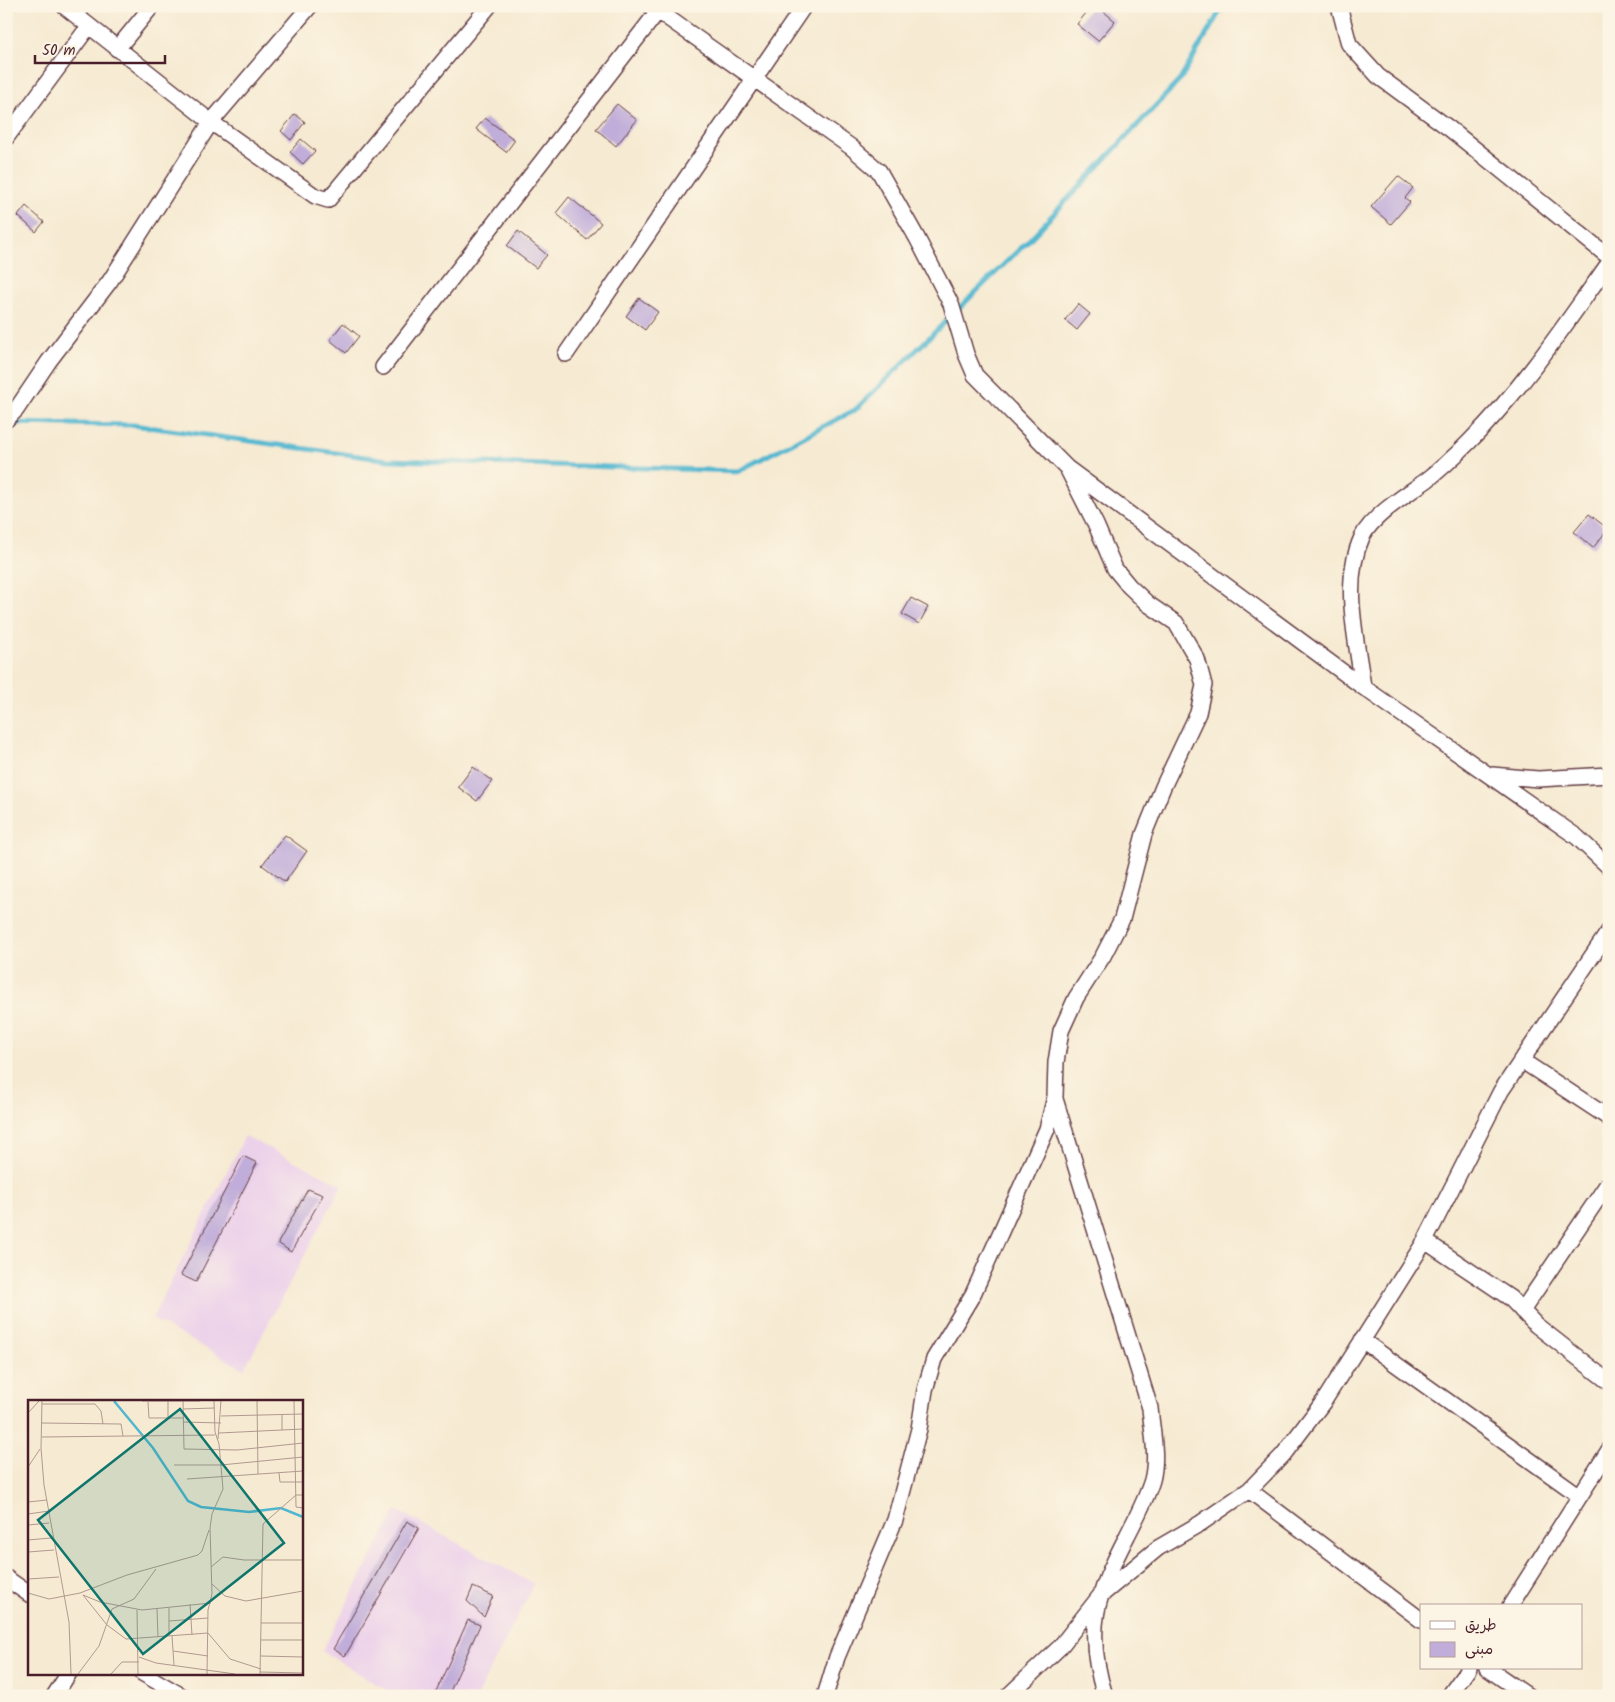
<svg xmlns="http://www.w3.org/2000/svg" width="1615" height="1702" viewBox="0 0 1615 1702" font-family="Kalam,'Playpen Sans Arabic',sans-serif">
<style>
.built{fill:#ecd1ea}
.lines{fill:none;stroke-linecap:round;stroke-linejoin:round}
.stream{stroke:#51b7d0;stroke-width:5}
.building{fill:#c1add9}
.street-casing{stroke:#643d44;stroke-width:18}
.street{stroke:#fff;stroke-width:15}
.inset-river{fill:none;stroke:#51b7d0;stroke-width:2.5}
.inset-road{fill:none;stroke:#b1998f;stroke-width:1}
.view{fill:#0f766e;fill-opacity:0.15;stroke:#0f766e;stroke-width:2.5}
.inset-edge{fill:none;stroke:#4a1f2b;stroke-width:2.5}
</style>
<rect width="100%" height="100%" fill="#fcf5e5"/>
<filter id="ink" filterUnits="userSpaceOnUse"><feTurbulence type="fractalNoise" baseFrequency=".02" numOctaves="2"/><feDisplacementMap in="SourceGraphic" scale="10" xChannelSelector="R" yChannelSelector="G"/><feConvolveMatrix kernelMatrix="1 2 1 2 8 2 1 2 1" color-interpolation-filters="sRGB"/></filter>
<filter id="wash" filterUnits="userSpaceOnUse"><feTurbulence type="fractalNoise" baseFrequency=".0096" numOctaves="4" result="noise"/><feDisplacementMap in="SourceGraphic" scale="20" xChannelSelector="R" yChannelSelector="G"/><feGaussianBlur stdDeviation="1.12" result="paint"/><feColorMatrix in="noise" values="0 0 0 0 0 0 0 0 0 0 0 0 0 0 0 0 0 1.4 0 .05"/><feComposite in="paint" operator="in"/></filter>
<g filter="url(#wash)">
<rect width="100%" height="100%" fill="#f6ead2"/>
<!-- built -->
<path class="built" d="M245,1136L342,1185L244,1369L152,1319Z
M396,1510L534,1584L477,1696H396L322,1651Z"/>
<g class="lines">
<!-- stream -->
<path class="stream" d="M7,423L133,425L388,460L738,471L855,410L1029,240L1180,80L1223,6"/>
</g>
<g id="blocks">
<!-- building -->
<path class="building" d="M1092,6H1097L1115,21L1098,41L1077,24Z
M617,104L637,120L616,146L596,129Z
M295,114L305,122L291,140L281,131Z
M485,118L515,140L506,152L476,129Z
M301,139L315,151L303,164L290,152Z
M1398,176L1413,188L1405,198L1410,202L1391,224L1371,207Z
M569,197L601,223L587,240L556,213Z
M26,206L44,222L36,232L18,216Z
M518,231L547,255L536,268L507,246Z
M639,298L658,312L645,330L626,316Z
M1078,304L1090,314L1077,330L1065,320Z
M343,323L359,336L346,353L330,340Z
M1589,514L1608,529L1593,548L1574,532Z
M911,598L928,607L919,624L902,614Z
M473,767L492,781L477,801L458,787Z
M285,835L307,851L285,882L262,865Z
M243,1156L257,1163L196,1282L181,1275Z
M308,1189L323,1195L291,1252L278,1243Z
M407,1521L419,1528L345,1656L333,1649Z
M473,1587L493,1596L484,1617L467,1601Z
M468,1620L480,1625L448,1696H434Z"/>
</g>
</g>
<g filter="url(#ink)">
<use href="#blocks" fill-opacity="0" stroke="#643d44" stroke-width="1"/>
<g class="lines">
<defs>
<path id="street" d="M64,6L211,122L315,196L328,200L489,6
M651,6L851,147L879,171L917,238L951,304L966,354L975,375L1067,468L1363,687L1577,837L1609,867
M1339,6L1349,44L1378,76L1450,129L1609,257
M117,49L152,6
M6,138L89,26
M566,354L804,6
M383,367L662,6
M6,420L16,410L49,361L110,281L211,122L310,6
M1363,687C1357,640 1341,583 1362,537C1372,516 1407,494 1427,480C1441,469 1456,455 1469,442C1523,388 1565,325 1609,263
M1492,775L1538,779L1609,775
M1521,1060L1609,1118
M1055,1099L1150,1408C1152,1431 1158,1457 1152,1480C1146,1500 1136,1518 1127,1536C1096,1596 1084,1629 1105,1696
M1425,1241L1510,1298L1536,1325L1609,1382
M1522,1311L1609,1182
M1362,1340L1580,1496
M1249,1490L1421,1620
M6,1578L29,1594
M1510,1606L1609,1450
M1487,1668L1528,1696
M142,1673L182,1696
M54,1696L69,1673
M825,1696L837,1657L895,1520L919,1429L925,1390L934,1359L973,1294L1047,1129L1055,1097L1056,1062L1061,1031L1076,998L1103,956L1122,919L1144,834L1163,787L1198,713L1204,685L1197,659L1176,623L1148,604L1129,586L1115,569L1096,525L1067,468
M1008,1696L1060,1647L1100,1596L1158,1548L1201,1523L1249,1490L1283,1455L1324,1401L1425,1241L1501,1091L1609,931
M1449,1696L1469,1668"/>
</defs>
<!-- street casing -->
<use href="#street" class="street-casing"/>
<!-- street -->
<use href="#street" class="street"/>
</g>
</g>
<!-- overview -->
<g transform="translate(28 1400)">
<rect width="275" height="275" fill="#f6ead2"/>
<path class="inset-river" d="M86,1L125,48L160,101L173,107L221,112L253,108L275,117"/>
<path class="inset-road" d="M14,1L13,48L16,85L41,222L43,274M114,1H172M155,1L156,49L209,50L275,43M229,1L230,74M266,1L268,107L275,108M120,2L121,18H155M14,4H67L73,11L75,24M155,9L186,8M0,13L11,1M254,14V30M193,16L275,14M140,19V1M155,22L193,23M14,23L93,24L95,36M191,33L275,29M14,37L187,35M190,39L193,1M146,65H193L275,57M0,67L12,49M251,73L252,82H275M159,79L275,71M0,102L19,100M0,114L21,111M0,125L21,123M0,140L23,138M0,152L26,150M183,167L195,157L216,160H275M0,179L31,177M184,184L197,196L218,201L275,191M0,193L21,199L52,193L99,175L170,155L174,151L181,130M55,195L79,225L98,239L180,233L202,259L233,269M55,195L72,202L114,210L183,203M162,204L164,235M141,208V236M129,209L130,237M109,210L110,274M141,221L180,218M233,223H275M144,236L146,265M233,240H275M145,251L180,256M233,256L275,257M111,257L128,263L207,274M232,272L275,273M50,274L71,246L84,209L106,199L128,169M83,274L94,262H111M179,274L180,210L184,194L182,128L184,114L195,89L191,44L187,32L186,1M232,274L235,124L268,95H275"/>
<path class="view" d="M152,9L256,143L115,254L10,120Z"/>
<rect width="275" height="275" class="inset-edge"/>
</g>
<!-- margin -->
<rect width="1615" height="1702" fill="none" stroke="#fcf5e5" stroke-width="25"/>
<!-- legend -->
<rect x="1420" y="1604" width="162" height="65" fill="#fcf5e5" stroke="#b59f9b"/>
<rect x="1430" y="1621" width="25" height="8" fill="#ffffff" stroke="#b59f9b"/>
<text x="1465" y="1630" font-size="15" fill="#4a1f2b">طريق</text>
<rect x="1430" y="1642" width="25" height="15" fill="#c1add9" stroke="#b59f9b"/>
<text x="1465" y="1654" font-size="15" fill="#4a1f2b">مبنى</text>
<!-- scale -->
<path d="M35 55v8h130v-8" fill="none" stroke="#4a1f2b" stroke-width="2.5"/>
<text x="42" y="55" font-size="15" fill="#4a1f2b" stroke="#fcf5e5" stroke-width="4" paint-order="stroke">50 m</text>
</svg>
